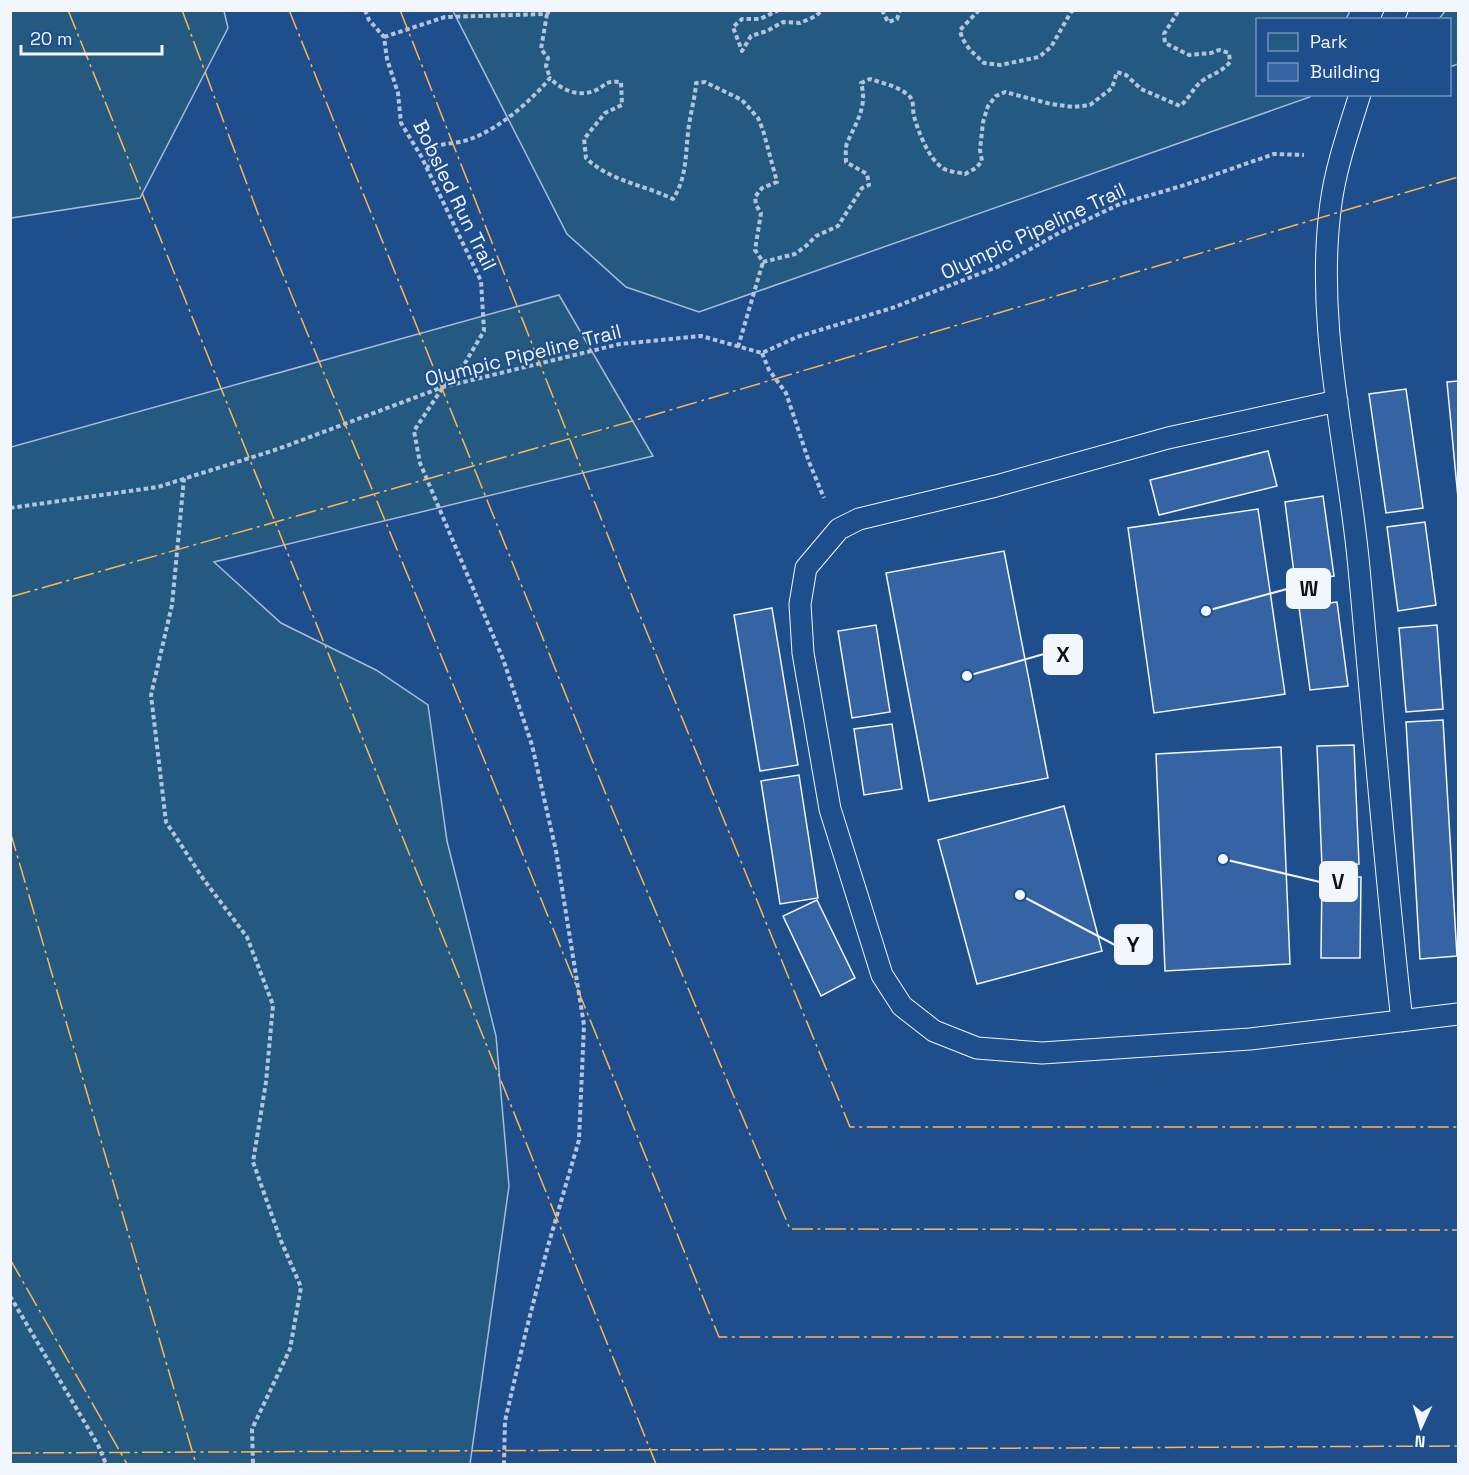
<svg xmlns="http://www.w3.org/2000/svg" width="1469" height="1475" viewBox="0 0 1469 1475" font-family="'Space Grotesk',sans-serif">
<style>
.green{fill:#245a82;stroke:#a8bbd7;stroke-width:1.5}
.building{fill:#3563a3;stroke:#f2f6ff;stroke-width:1.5}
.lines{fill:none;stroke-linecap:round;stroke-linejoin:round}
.lane-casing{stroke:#f2f6ff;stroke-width:23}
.path{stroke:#b3c4dc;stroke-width:4;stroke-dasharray:4.5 3;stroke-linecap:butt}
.lane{stroke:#1f4e8c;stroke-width:21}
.power{stroke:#ffb74d;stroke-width:1.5;stroke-dasharray:21 4.5 3 4.5;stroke-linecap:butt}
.labels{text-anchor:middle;stroke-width:4.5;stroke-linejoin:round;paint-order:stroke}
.street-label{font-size:20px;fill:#f2f6ff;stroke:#1f4e8c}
.leader{fill:none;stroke:#f2f6ff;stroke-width:2}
.callout-dot{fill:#f2f6ff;stroke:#1f4e8c;stroke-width:2}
.callout{fill:#f2f6ff;stroke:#f2f6ff;stroke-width:2}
.callout-label{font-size:21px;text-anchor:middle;font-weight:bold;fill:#111}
</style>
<rect width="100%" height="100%" fill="#1f4e8c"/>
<!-- green -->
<path class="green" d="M11,10L224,11L228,28L140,198L11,218Z
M453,11V10L1350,11L1346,19L1258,20V94L1311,95L1310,97L699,312L626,287L567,234Z
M1445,11H1458V64L1450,67V20L1439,19Z
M559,295L653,456L214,562L281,623L376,670L428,705L447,841L496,1036L509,1186L470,1464H11V447Z"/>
<!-- building -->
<path class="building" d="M1458,381V498L1447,382Z
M1406,389L1423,508L1386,513L1369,394Z
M1268,451L1277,486L1159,515L1150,480Z
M1323,496L1334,576L1295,581L1285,502Z
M1258,509L1285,694L1154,713L1128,528Z
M1425,522L1436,605L1398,611L1387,527Z
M1004,551L1048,778L929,801L886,573Z
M1337,602L1348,686L1310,690L1299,607Z
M772,608L798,765L760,771L734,615Z
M876,625L890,712L852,718L838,631Z
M1437,625L1443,709L1406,712L1399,628Z
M1443,720L1457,956L1420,959L1406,722Z
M892,724L902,789L864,795L854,729Z
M1354,745L1359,864L1322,866L1317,746Z
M1281,747L1290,964L1165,971L1156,754Z
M799,775L818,898L780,904L761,781Z
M1064,806L1102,951L977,984L938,840Z
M1322,877H1361L1360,958H1321Z
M817,900L855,978L821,996L783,916Z"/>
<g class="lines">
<defs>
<path id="lane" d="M1392,20L1397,10
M1360,94C1349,130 1336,166 1331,203C1314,325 1348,447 1359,568C1373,719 1385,870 1402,1021
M1337,401L1168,438L996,486L859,519L839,529L806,568L800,604L803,653L830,809L882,975L902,1006L934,1031L977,1048L1042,1053L1250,1039L1458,1014"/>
</defs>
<!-- lane casing -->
<use href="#lane" class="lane-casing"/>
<!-- path -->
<path class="path" d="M365,10L369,20L384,37L387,59L398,93L401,123L421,156L481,281L484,331L465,363L443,387L414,431L420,463L503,659L532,745L556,851L584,1025L579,1140L548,1246L526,1331L505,1421L504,1464
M779,10L760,19H742L733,27L742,51L751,36L767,31L783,22L800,23L816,16L822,10
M882,10L888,22L897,19L900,10
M979,10L960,30L962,38L970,50L984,63L1000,65L1039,57L1051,47L1071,12L1074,10
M547,14L541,49L548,58L546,66L550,78
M384,37L445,17L547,14L550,10
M427,169L436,146C447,143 462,143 473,138C501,127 531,101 550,78C561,90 578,97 594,91C608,85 602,81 621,82L622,105L605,113L584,139L586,158C609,181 645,185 673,199C688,176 685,151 689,125C691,111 695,98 696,83L705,82L742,100L758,118L763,130L777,182L762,188L755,197L756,205L761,213L755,250L763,262L795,254L806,246L816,236L838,226L862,188L869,185L867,174L846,162C846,156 845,149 847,143C856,123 868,106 861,83L870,79C882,83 898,86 908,95C915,100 912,109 914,116C918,131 929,160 943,168C948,172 959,172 965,174L976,168L982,161L980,150L983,122L988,106L996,96L1005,92L1051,104L1073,107L1090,105L1112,88L1117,72L1126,75L1141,89L1180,106C1189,99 1193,88 1202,81C1213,73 1221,73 1230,62L1229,53L1219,50L1211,53L1189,55L1165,43L1164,34L1179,10
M738,347L763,262
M762,353L769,370L786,393L809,462L824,498
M184,478L172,605L151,695L166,822L204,880L247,937L273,1005L266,1082L253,1162L281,1241L301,1287L290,1349L252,1429L253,1464
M10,508L158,487L278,449L443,387L620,344L701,336L762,353L797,337L892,308L1002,265L1059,233L1120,204L1185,185L1274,154L1304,155
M10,1296L98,1445L106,1464"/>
<!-- lane -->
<use href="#lane" class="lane"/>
<!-- power -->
<path class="power" d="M68,10L656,1464
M182,10L260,219L493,781L719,1337H1458
M289,10L605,792L790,1229L1458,1230
M400,10L627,584L850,1127H1458
M10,597L650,416L1458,177
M10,831L196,1464
M10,1259L127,1464
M10,1453L1458,1446"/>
</g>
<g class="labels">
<!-- street labels -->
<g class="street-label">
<text transform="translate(455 195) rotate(64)" y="7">Bobsled Run Trail</text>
<text transform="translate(1033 231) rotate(-25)" y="7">Olympic Pipeline Trail</text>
<text transform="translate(523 355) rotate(-14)" y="7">Olympic Pipeline Trail</text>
</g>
</g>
<!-- callouts -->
<path class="leader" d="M1206 611L1287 589M967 676L1044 654M1223 859L1320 882M1020 895L1115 945"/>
<g class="callout-dot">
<circle cx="1206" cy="611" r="6"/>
<circle cx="967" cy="676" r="6"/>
<circle cx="1223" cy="859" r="6"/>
<circle cx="1020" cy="895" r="6"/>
</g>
<g class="callout">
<rect x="1287" y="569" width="43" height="39" rx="6"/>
<rect x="1044" y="635" width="38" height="39" rx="6"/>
<rect x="1320" y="862" width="37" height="39" rx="6"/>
<rect x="1115" y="925" width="37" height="39" rx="6"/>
</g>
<g class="callout-label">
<text x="1309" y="596">W</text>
<text x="1063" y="662">X</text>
<text x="1338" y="889">V</text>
<text x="1133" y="952">Y</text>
</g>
<!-- border -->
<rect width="1469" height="1475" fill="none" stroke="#f2f6ff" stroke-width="24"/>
<!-- legend -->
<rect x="1256" y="18" width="195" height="78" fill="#1f4e8c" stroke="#7391ba" stroke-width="1.5"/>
<rect x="1268" y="33" width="30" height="18" fill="#245a82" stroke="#7391ba" stroke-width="1.5"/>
<text x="1310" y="48" font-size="18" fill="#f2f6ff">Park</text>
<rect x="1268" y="63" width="30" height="18" fill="#3563a3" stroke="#7391ba" stroke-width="1.5"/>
<text x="1310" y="78" font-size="18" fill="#f2f6ff">Building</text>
<!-- north arrow -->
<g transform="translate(1421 1427) rotate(184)" stroke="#1f4e8c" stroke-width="4.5" paint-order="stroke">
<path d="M0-4.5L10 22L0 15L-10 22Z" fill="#f2f6ff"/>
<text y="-9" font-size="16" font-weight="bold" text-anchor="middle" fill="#f2f6ff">N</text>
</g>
<!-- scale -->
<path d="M21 45v9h141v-9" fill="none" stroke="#f2f6ff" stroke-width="3"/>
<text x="30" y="45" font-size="18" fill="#f2f6ff" stroke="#1f4e8c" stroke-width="4.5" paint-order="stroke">20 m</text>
</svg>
